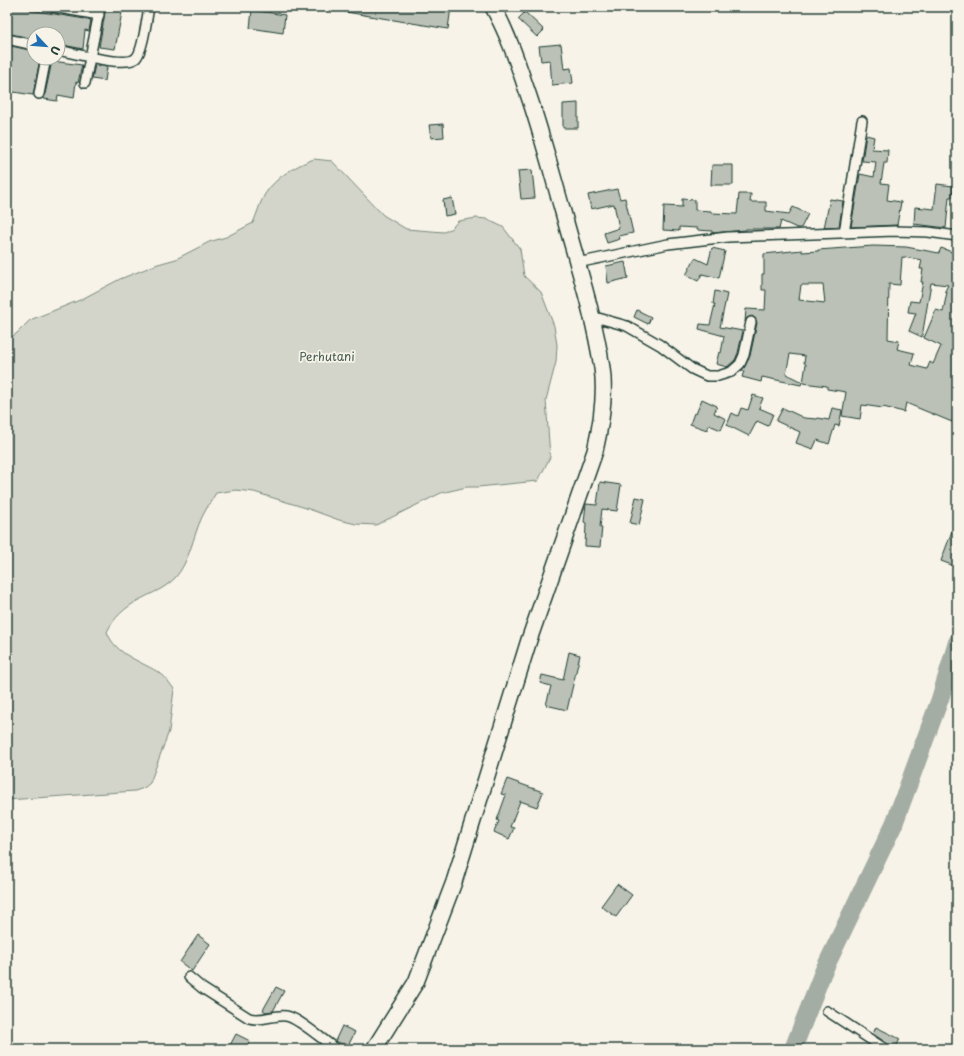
<svg xmlns="http://www.w3.org/2000/svg" width="964" height="1056" viewBox="0 0 964 1056" font-family="'Playpen Sans',sans-serif">
<style>
.green{fill:#d3d5ca;stroke:#79897f}
.lines{fill:none;stroke-linecap:round;stroke-linejoin:round}
.river{stroke:#a4ada3;stroke-width:18}
.building{fill:#bbc1b6;stroke:#1f3d34;fill-rule:evenodd}
.minor-casing{stroke:#1f3d34;stroke-width:12}
.trunk-casing{stroke:#1f3d34;stroke-width:18}
.minor{stroke:#f7f3e8;stroke-width:9}
.trunk{stroke:#f7f3e8;stroke-width:15}
.labels{text-anchor:middle;stroke-width:3.5;stroke-linejoin:round;paint-order:stroke}
.park-label{font-size:12px;fill:#435b52;stroke:#f7f3e8}
</style>
<rect width="100%" height="100%" fill="#f7f3e8"/>
<filter id="ink" filterUnits="userSpaceOnUse"><feTurbulence type="fractalNoise" baseFrequency=".025" numOctaves="2"/><feDisplacementMap in="SourceGraphic" scale="8" xChannelSelector="R" yChannelSelector="G"/><feConvolveMatrix kernelMatrix="1 2 1 2 8 2 1 2 1" color-interpolation-filters="sRGB"/></filter>
<g filter="url(#ink)">
<!-- green -->
<path class="green" d="M314,159L332,161L383,215L406,229L444,232L452,228L458,221L477,218L486,219L503,227L520,249L524,276L541,292L554,326L557,345L556,362L546,400L550,457L538,481L478,487H467L441,493L376,525L356,524L339,520L306,508L254,492L236,490L216,493C211,501 206,509 202,517C193,536 190,561 175,578C163,590 153,592 139,600C126,607 113,618 107,632C116,656 142,661 161,674C166,677 170,684 174,689L169,731L150,783L144,788L135,791L7,800V340L16,334L30,320L80,300L120,279L158,264L176,259L209,242L226,237L253,223C257,214 260,202 265,194C276,177 295,166 314,159Z"/>
<g class="lines">
<!-- river -->
<path class="river" d="M793,1049L823,972L894,824L940,699L957,642"/>
</g>
<!-- building -->
<path class="building" d="M7,7L31,8L30,10L91,20L89,31L85,30L83,49L58,44L60,34H34V39L7,33Z
M106,7H123L115,49L99,47Z
M340,7H451L448,29L340,11Z
M252,10L285,15L283,33L250,28Z
M525,12L544,30L537,37L518,19Z
M561,44L564,69L571,68L573,83L552,85L550,60L541,61L539,46Z
M11,46L34,51V58L40,59L33,95L7,91V76Z
M52,61L82,65L78,83L76,82L74,98L58,95L57,101L44,99Z
M95,65L107,67L105,81L92,79Z
M578,103V128H563V104Z
M443,124L444,137L431,138L429,125Z
M866,135L874,137L872,149L888,150L887,163H884L881,183L889,184L887,200L901,202L897,225L851,227L860,174L874,177L876,162L862,161Z
M712,165H733V185H711Z
M532,170L535,198L521,199L518,171Z
M937,184L953,186L952,197H949L946,228L914,224L915,207L934,209Z
M617,189L620,199L625,198L633,233L619,236L620,239L607,243L604,233L619,228L614,204L591,209L588,195Z
M739,194H751L750,202H766V211L789,214L793,207L808,214L801,228H797L781,221L779,229H746V230L712,233V231L697,230V228L679,227V231L663,230L664,206L682,207V199L695,200V210L711,211V213L737,214Z
M452,198L455,214L445,216L443,200Z
M830,199L843,201L839,227L824,228Z
M873,246L906,247L939,253L941,248L955,253L954,255L957,256V411L952,422L906,403L904,412L883,407V408L862,405L860,419L842,416L846,392L827,389V386L803,383L806,364L804,363L805,356L790,354L786,374L802,382L801,385L762,377L761,382L742,377L744,371H741L745,366L750,356L757,323L755,318L752,316L747,318L745,322L746,309L765,310L766,290H762V274H764V254L802,250V252L818,251V250ZM902,257L922,260L920,269H923L921,282H923L919,302L910,301L908,312L916,313L909,331L922,337L931,283L948,285L945,291L947,292L943,312L936,310L924,338L941,346L933,364L930,362L927,369L911,365L914,353L897,349L899,341L888,339L889,284L900,285ZM801,285H823L825,303L799,300Z
M712,248L725,251L719,278L702,274L698,281L686,275L695,258L708,264Z
M625,262L628,278L608,283L606,266Z
M715,291L727,294L720,327L743,331L738,353L735,360L727,367L716,364L719,352L721,353L724,336L699,329L700,324L710,325L715,304H713Z
M637,310L651,317L648,324L634,317Z
M753,395L763,398L759,408L773,414L768,426L757,421L749,436L727,425L732,413L738,416L741,408L748,410Z
M702,399L717,406L714,413L726,419L721,430L709,425L707,430L690,424L694,413L696,414Z
M783,408L804,418L817,419L818,418L829,420L832,408L842,410L839,426L835,425L829,444L817,440L813,449L796,443L800,432L776,421Z
M600,482L621,485L617,511L602,509L600,527H602L600,547L585,546L586,523L584,522L586,504L597,505Z
M636,497L645,499L639,525L630,523Z
M956,520H957V567L941,561Z
M569,652L580,655L567,710L546,705L551,686L540,683L542,675L563,680Z
M507,779L543,792L537,807L520,801L510,827L514,828L509,839L494,832L499,821L497,820L506,795L501,794Z
M617,884L632,895L616,917L601,906Z
M198,935L210,944L192,971L180,962Z
M276,987L284,991L273,1011L266,1012L263,1010Z
M342,1026L355,1032L348,1046L335,1041Z
M876,1027L900,1039L895,1049H891L888,1044L873,1034Z
M236,1034L250,1041L246,1049H228Z"/>
<g class="lines">
<defs>
<path id="minor" d="M53,7L99,15
M7,39L34,45
M58,50C73,53 126,68 136,58C143,51 147,17 149,7
M85,83L100,7
M39,94L46,58
M844,233L862,121
M577,263L668,244L728,237L895,231L928,232L957,236
M591,316L627,326L660,345L692,369L707,376H718L731,372L740,364L744,355L751,322
M189,977L202,988L249,1018C262,1022 274,1014 286,1016C299,1018 324,1041 336,1049
M827,1011L885,1049"/>
<path id="trunk" d="M374,1049L416,982L454,882L529,640L595,451C601,425 606,395 602,368C594,315 577,263 563,212C551,170 540,127 525,85C516,58 507,32 493,7"/>
</defs>
<!-- minor casing -->
<use href="#minor" class="minor-casing"/>
<!-- trunk casing -->
<use href="#trunk" class="trunk-casing"/>
<!-- minor -->
<use href="#minor" class="minor"/>
<!-- trunk -->
<use href="#trunk" class="trunk"/>
</g>
</g>
<g class="labels">
<!-- park labels -->
<g class="park-label">
<text x="327" y="361">Perhutani</text>
</g>
</g>
<!-- margin -->
<rect width="964" height="1056" fill="none" stroke="#f7f3e8" stroke-width="24"/>
<rect x="12" y="12" width="940" height="1032" fill="none" stroke="#1f3d34" stroke-width="1.5" filter="url(#ink)"/>
<!-- north arrow -->
<g transform="translate(46 46) rotate(116)"><circle r="19" fill="#f7f3e8" stroke="#a1aaa0"/>
<path d="M0-3L7 15L0 10L-7 15Z" fill="#1f6fb2"/>
<text y="-6" font-size="11" font-weight="bold" text-anchor="middle" fill="#1f3d34">U</text>
</g>
</svg>
